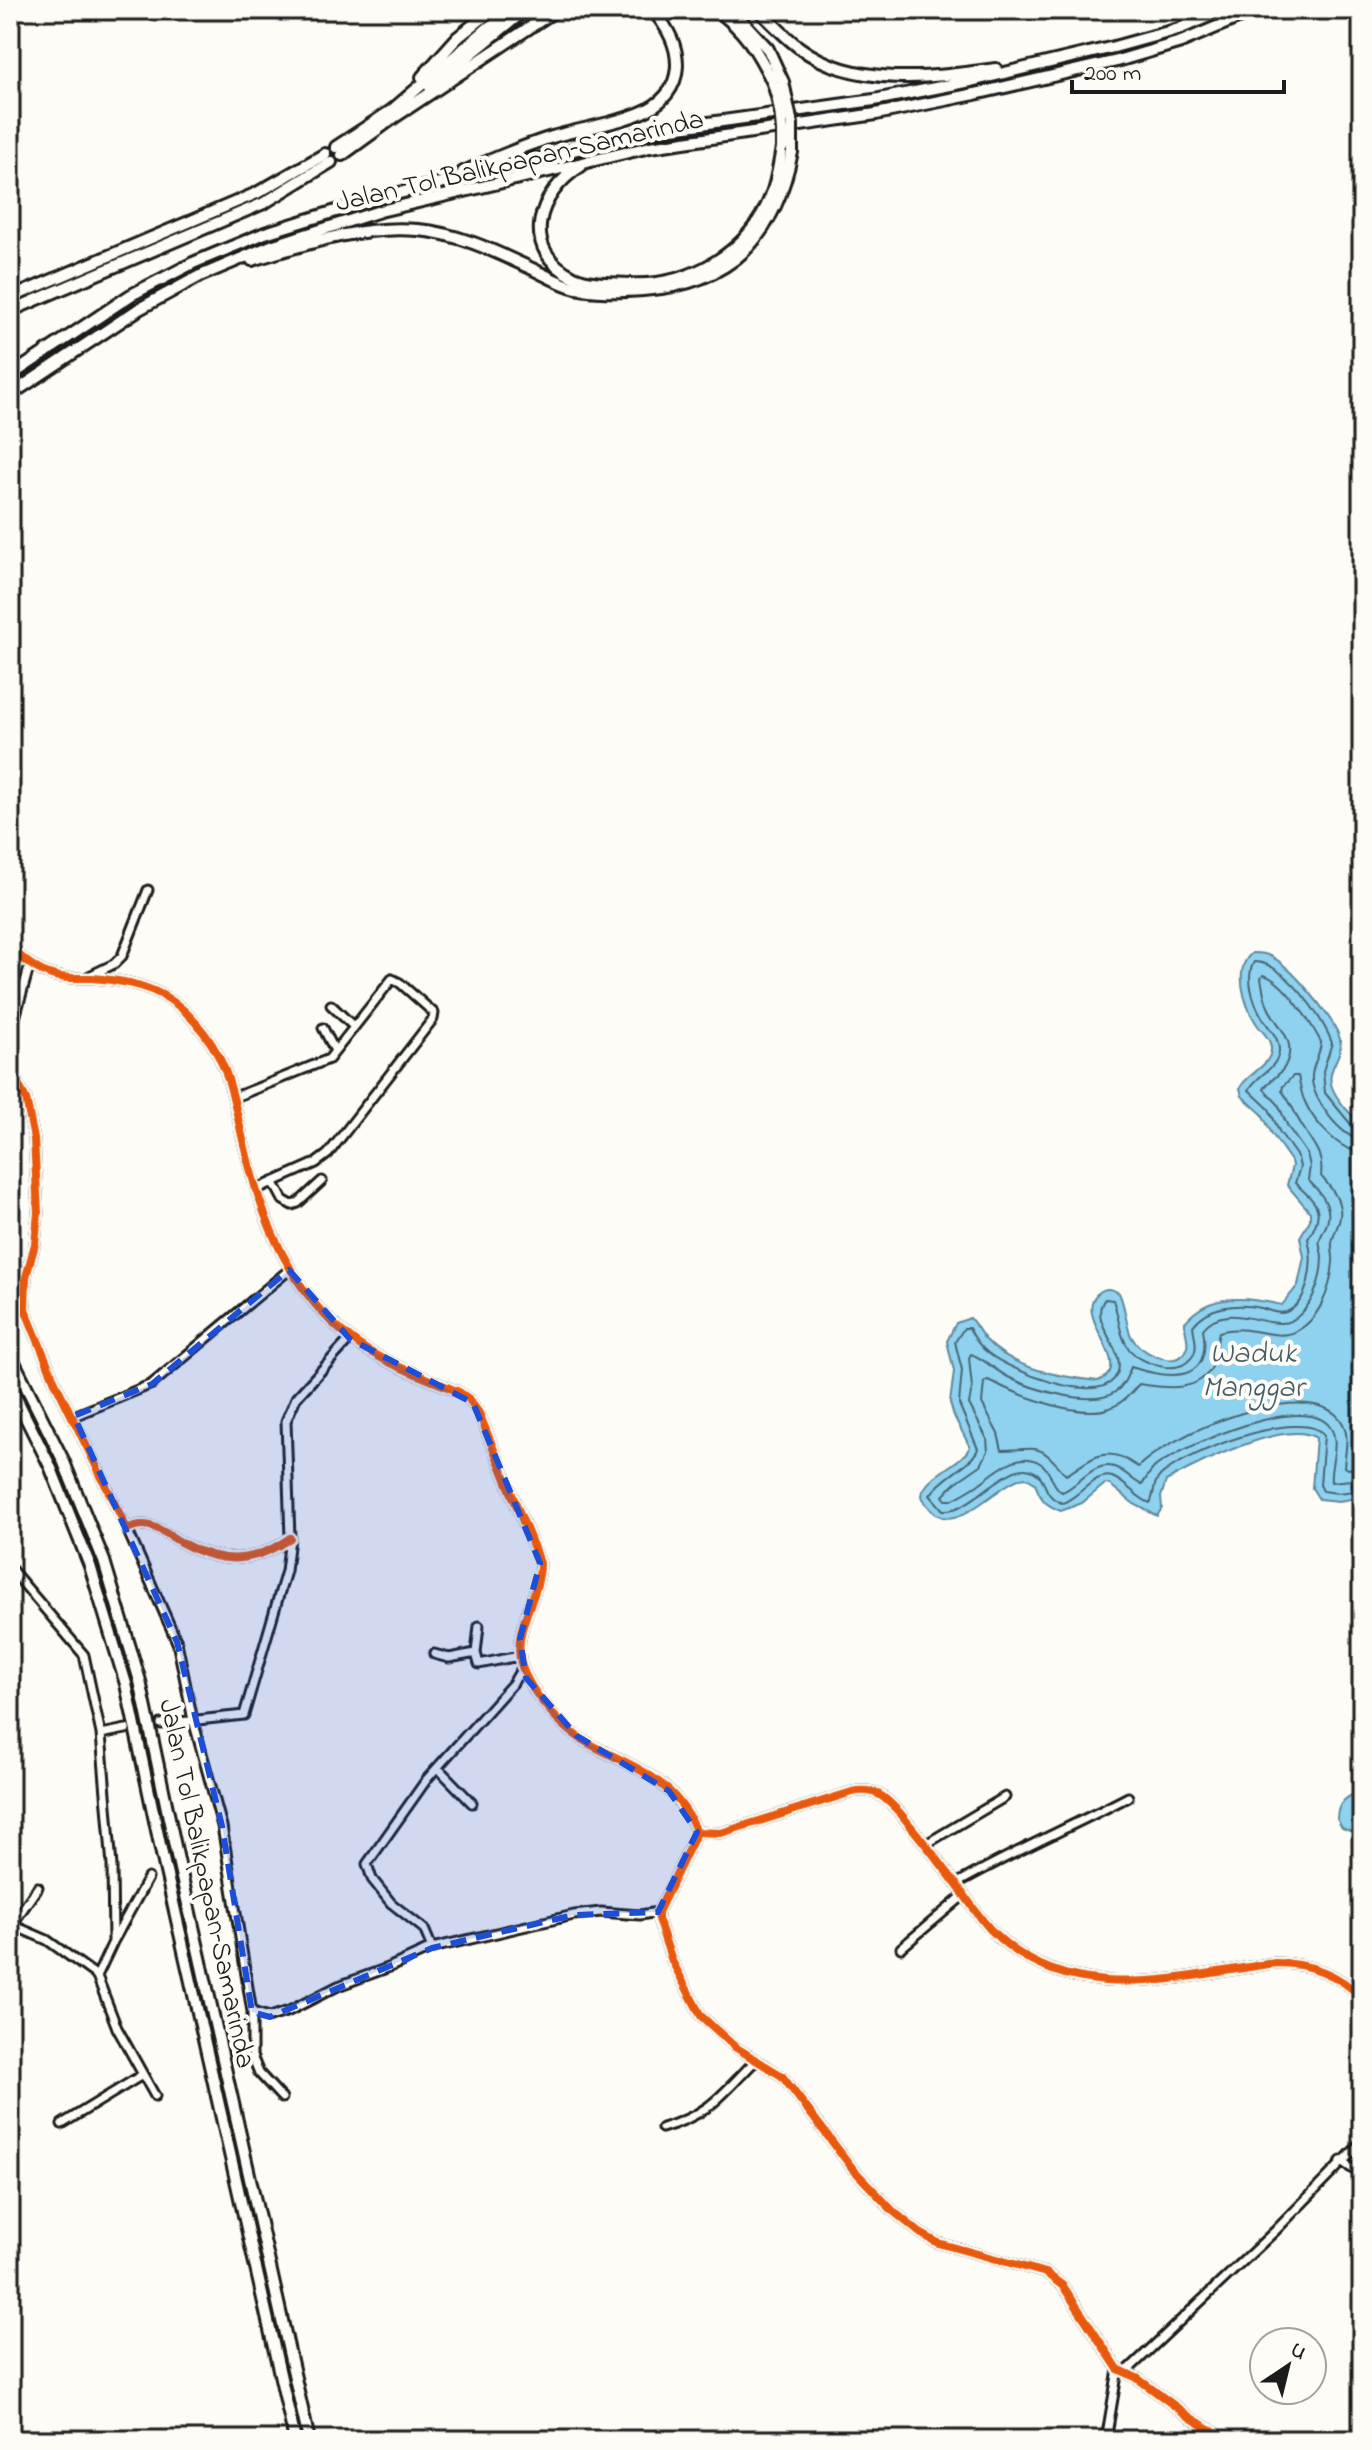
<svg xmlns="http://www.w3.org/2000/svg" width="1372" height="2450" viewBox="0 0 1372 2450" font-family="'Indie Flower',sans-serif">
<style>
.water{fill:#8ed2f0;stroke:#60899b;stroke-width:2}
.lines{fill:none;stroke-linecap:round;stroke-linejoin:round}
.shore{stroke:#4a6571;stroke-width:2}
.minor-casing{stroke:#1c1c1c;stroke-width:13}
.highway-casing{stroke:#1c1c1c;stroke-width:16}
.minor{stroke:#fdfcf7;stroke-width:7}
.highway{stroke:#fdfcf7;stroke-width:10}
.highway-bridge-casing{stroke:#1c1c1c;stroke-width:16;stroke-linecap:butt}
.highway-bridge{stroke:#fdfcf7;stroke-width:10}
.cycleway-casing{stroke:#fdfcf7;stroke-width:13}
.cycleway{stroke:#e8590c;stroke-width:8}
.marked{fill:#1d4ed8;fill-opacity:0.2;stroke:#1d4ed8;stroke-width:6;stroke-dasharray:16 10;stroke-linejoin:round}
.labels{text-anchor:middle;stroke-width:8;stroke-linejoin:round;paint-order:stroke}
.street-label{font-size:28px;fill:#1c1c1c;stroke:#fdfcf7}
.water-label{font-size:30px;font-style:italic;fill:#445c66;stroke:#fdfcf7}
</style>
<rect width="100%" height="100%" fill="#fdfcf7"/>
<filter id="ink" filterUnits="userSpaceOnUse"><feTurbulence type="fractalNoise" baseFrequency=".0125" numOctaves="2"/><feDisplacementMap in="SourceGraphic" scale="16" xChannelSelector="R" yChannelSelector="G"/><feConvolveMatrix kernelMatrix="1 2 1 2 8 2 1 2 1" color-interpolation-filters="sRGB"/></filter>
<g filter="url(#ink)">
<!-- water -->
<path class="water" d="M1252,953C1258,953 1265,953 1270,956C1289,964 1336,1020 1340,1040C1344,1057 1325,1069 1332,1087C1337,1101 1352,1115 1362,1126V1497L1339,1501L1319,1499L1312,1488L1316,1438C1286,1418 1195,1465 1166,1481L1161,1497L1162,1508L1157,1516L1134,1504L1110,1485L1105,1484L1082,1503L1061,1511C1045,1505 1040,1499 1035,1483L1025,1477C996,1482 954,1544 927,1505C923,1500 920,1495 924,1489C935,1471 962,1463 970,1447L954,1416L950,1403L954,1371L947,1341L956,1323L970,1318C976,1325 980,1333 985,1339C1012,1369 1060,1377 1098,1381C1104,1378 1110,1375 1111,1368C1115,1347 1073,1308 1101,1291C1108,1287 1113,1290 1119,1293C1126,1307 1125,1323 1131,1336C1138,1351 1171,1369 1185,1353C1191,1345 1184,1331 1185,1322C1210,1292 1247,1297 1282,1305L1298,1285L1304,1257L1300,1237L1310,1220V1212L1287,1185L1292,1166L1291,1161L1272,1134L1262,1114L1242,1096L1240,1088C1246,1074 1270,1067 1271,1050C1272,1039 1261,1031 1256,1023C1244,1004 1233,968 1252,953Z
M1362,1791V1836L1342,1828L1337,1819C1337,1802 1347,1796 1362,1791Z"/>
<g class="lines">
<!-- shore -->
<path class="shore" d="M1362,1130L1353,1127L1325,1093L1323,1071L1332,1043C1323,1017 1283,961 1254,962C1245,977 1253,1002 1262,1017C1268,1028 1280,1037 1279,1051C1277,1070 1256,1075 1249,1090L1269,1109L1279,1131L1298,1158L1300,1167L1295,1183C1318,1204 1326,1211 1308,1239C1314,1260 1310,1303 1286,1312C1278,1315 1269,1310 1261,1308C1238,1303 1208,1305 1193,1326C1194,1336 1199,1348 1192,1357C1178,1377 1141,1364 1129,1349C1119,1335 1119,1316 1113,1300L1105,1299C1085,1323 1134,1354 1114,1379C1094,1405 1009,1370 988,1353C979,1346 974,1338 969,1328H964L955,1342L962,1370L959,1404L978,1449C971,1466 944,1475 930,1495L943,1510C973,1513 1008,1458 1033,1471C1049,1478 1040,1495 1062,1503C1078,1499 1095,1471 1112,1477C1126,1482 1136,1498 1150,1503C1155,1495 1152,1483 1161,1475C1183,1454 1302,1406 1324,1435L1320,1485L1323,1491L1338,1493L1362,1490
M1362,1140C1342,1139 1312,1099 1312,1079C1311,1065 1321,1054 1321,1042C1311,1023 1283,979 1263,975L1261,978C1263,989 1264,999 1269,1009C1279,1029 1298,1041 1285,1066C1280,1076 1269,1080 1264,1089L1278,1104L1288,1127L1307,1154L1310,1166L1308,1180C1316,1188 1326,1198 1328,1210C1330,1223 1324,1228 1320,1239C1318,1244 1322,1251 1322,1257C1322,1279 1312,1310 1291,1321C1269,1331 1226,1299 1203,1329C1213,1385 1168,1379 1131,1367C1127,1376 1124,1386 1115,1392C1093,1408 1031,1389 1008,1377C996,1371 983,1358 971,1354L969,1358L972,1388L969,1404L987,1439L988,1451L981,1465L955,1483L943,1496L946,1500H952C961,1495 971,1490 979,1484C996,1472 1018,1449 1040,1463C1052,1470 1051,1486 1062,1492C1079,1486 1092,1461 1114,1467C1125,1470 1132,1481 1142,1485C1146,1479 1150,1471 1156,1466C1184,1446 1305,1391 1330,1427C1341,1442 1329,1465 1331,1482L1362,1479
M1362,1152C1340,1152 1313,1121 1305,1102C1301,1094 1300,1085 1298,1076H1293L1283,1086L1282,1091C1291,1101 1294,1113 1301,1124C1312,1143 1324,1153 1321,1176C1329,1186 1338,1195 1340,1208C1342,1223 1334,1230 1332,1243C1331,1249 1334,1256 1333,1262C1331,1288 1319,1323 1292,1333C1272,1340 1248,1323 1219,1332C1216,1341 1218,1353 1214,1363C1201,1394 1165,1388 1139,1384C1130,1394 1123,1403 1110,1408C1079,1420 1016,1394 988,1380L984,1382L982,1403L998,1434L1002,1450C1040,1449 1039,1442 1066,1475C1084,1465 1098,1448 1121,1457C1127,1460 1133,1464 1138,1467C1168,1435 1306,1375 1340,1419C1351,1434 1345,1450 1344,1467L1348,1469L1362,1467"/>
<defs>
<path id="minor" d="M10,947C23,959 37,972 55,976C67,979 80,978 92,978C133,981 167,989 195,1022C230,1061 232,1096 244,1144C260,1215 290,1292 350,1338C381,1363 423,1376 459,1392L469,1399L479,1413L540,1563C540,1596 515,1624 520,1658C524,1685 558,1724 581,1739C605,1754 633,1763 656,1780C674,1793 688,1811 697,1832
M85,978L114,964L122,956L148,890
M331,1005L354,1027
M323,1028L335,1051
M10,1036L30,964
M10,1061L18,1084L26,1099L34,1139L38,1213L35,1244L26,1277L25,1309L55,1382L127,1529C150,1517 165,1534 184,1544C223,1565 255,1563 290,1538
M235,1097L329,1059L392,979L400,983L434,1013L433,1019L328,1154L316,1163L257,1189
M274,1183L283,1200L292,1205L298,1203L322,1181
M74,1416L152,1384L289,1270
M127,1529L177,1642L193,1720L222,1826L252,2012V2056L259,2073L282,2098
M10,1568L84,1655L101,1734L112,1866L113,1942L97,1976
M479,1626L476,1653L479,1664L519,1656
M434,1654L449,1658L476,1653
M161,1724L244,1715L286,1571L290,1538L286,1421L296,1398L350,1339
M101,1734L126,1729
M438,1768L472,1803
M697,1832L658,1912V1919L672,1961L701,2016L735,2047L782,2076L853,2169L893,2211L920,2233L938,2243L1046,2273L1063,2286L1118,2369L1137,2378L1191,2418L1228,2440
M697,1832L721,1833L852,1792C875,1787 884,1796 900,1813C918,1835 936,1857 953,1880C966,1896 976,1914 990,1929C1067,2010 1178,1977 1275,1963C1309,1963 1339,1974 1362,1998
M926,1844L1005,1797
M956,1884C1012,1852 1071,1827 1128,1797
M10,1924L47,1940L97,1976L117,2028L155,2096
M12,1925L38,1887
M114,1940L148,1878
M432,1948L424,1929L391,1903L372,1879L367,1864L427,1779L513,1683L522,1668
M901,1948L964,1895
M252,2012L270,2017L289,2011L338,1986L390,1967L432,1948L574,1915L601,1912L640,1915L658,1912
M62,2124L142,2075
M662,2128C711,2114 722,2094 756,2060
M1341,2161L1362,2175
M1127,2371L1275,2231L1362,2142
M1106,2440L1118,2369"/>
<path id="highway" d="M716,10C744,28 759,54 773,83
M732,10L768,49L783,82
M759,10C772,23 785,37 800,48C855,88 932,78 996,69
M422,77L457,38L492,10
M430,87L525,10
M336,147L391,111L509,10
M342,155L396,116L556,10
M581,166C537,193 519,250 574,277C590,284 612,283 629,284C689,287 749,253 771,196C777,181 779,164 782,148
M463,172C491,160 520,147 549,138C578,129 610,125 638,114C690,94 685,44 652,10
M252,260C306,244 361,225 418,230C456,233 492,250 526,266C542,273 559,284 576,288C598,293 621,291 643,290C732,284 775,237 792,152
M10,298L257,193L325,154
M10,311L264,203L331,162
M10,376L131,295L193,263L265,233L375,199L651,131L874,100L971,81L1114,47L1179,29L1223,10
M10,395L139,309L200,276L271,246L380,211L650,147L876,114L975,94L1117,61L1181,42L1257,10
M10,1354L63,1460L104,1561L140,1681L176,1851L309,2440
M10,1386L50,1466L90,1566L126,1684L162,1854L295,2440"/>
</defs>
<!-- minor casing -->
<use href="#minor" class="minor-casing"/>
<!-- highway casing -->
<use href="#highway" class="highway-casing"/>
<!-- minor -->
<use href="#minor" class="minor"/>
<!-- highway -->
<use href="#highway" class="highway"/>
<defs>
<path id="highway-bridge" d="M783,82L792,124V152
M773,83C781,106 783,125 782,148"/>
</defs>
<!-- highway-bridge casing -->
<use href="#highway-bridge" class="highway-bridge-casing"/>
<!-- highway-bridge -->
<use href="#highway-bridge" class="highway-bridge"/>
<defs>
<path id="cycleway" d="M10,947C23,959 37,972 55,976C67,979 80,978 92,978C133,981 167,989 195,1022C230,1061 232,1096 244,1144C260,1215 290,1292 350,1338C381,1363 423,1376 459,1392L469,1399L479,1413L540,1563C540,1596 515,1624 520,1658C524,1685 558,1724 581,1739C605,1754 633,1763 656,1780C674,1793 688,1811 697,1832
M10,1061L18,1084L26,1099L34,1139L38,1213L35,1244L26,1277L25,1309L55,1382L127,1529C150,1517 165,1534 184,1544C223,1565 255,1563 290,1538
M697,1832L658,1912V1919L672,1961L701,2016L735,2047L782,2076L853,2169L893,2211L920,2233L938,2243L1046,2273L1063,2286L1118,2369L1137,2378L1191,2418L1228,2440
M697,1832L721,1833L852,1792C875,1787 884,1796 900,1813C918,1835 936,1857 953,1880C966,1896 976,1914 990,1929C1067,2010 1178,1977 1275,1963C1309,1963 1339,1974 1362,1998"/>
</defs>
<!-- cycleway casing -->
<use href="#cycleway" class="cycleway-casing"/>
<!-- cycleway -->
<use href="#cycleway" class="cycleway"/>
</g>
</g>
<!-- marked area -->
<path class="marked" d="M289,1270L350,1339L473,1403L540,1563L520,1639L526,1678L577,1736L669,1791L697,1832L658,1912L574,1915L432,1948L270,2017L252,2012L222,1826L177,1642L74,1416L152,1384Z"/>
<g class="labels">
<!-- street labels -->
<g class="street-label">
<text transform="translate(519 159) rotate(-13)" y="10">Jalan Tol Balikpapan–Samarinda</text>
<text transform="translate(209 1883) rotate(78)" y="10">Jalan Tol Balikpapan–Samarinda</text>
</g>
<!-- water labels -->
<g class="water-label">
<text x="1253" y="1362">Waduk<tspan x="1253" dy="34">Manggar</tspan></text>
</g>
</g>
<!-- margin -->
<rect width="1372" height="2450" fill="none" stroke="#fdfcf7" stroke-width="40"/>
<rect x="20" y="20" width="1332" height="2410" fill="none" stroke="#1c1c1c" stroke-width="3" filter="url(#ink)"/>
<!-- north arrow -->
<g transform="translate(1288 2366) rotate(35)"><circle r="38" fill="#fdfcf7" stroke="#a3a29f" stroke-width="2"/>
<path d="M0-6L14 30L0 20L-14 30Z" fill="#1c1c1c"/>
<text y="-12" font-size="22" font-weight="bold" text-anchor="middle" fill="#1c1c1c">U</text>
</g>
<!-- scale -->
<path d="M1072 80v12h212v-12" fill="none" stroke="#1c1c1c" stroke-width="4"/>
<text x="1084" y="80" font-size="24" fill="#1c1c1c" stroke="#fdfcf7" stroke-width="6" paint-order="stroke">200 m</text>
</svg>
